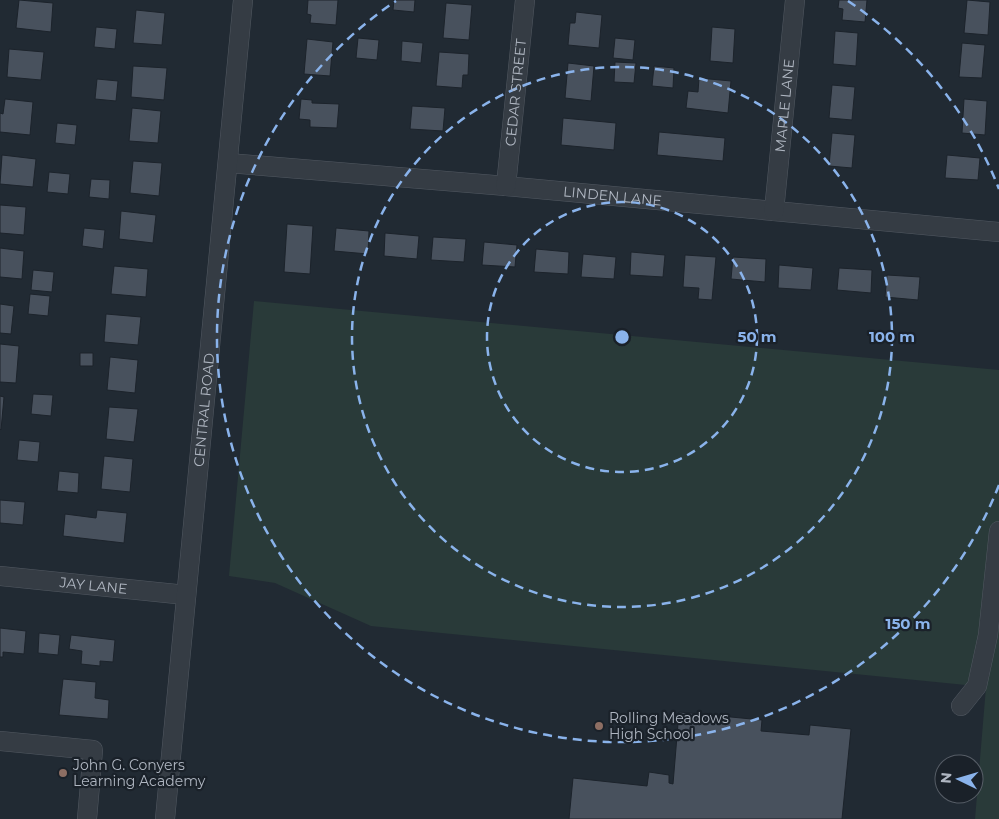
<svg xmlns="http://www.w3.org/2000/svg" width="999" height="819" viewBox="0 0 999 819" font-family="Montserrat,sans-serif">
<style>
.green{fill:#293a39}
.building{fill:#48515d;stroke:#1c232b}
.lines{fill:none;stroke-linecap:round;stroke-linejoin:round}
.minor-casing{stroke:#525962;stroke-width:20}
.minor{stroke:#353c44;stroke-width:19}
.ring{fill:none;stroke:#8ab3eb;stroke-width:2.5;stroke-dasharray:9 6}
.education-dot{fill:#8d6e63;stroke:#1a2129;stroke-width:2}
.labels{text-anchor:middle;stroke-width:4.5;stroke-linejoin:round;paint-order:stroke}
.street-label{font-size:14px;fill:#afb6c1;stroke:#1a2129}
.poi-label{font-size:14px;fill:#afb6c1;stroke:#1a2129;text-anchor:start}
.centre{fill:#8ab3eb;stroke:#1a2129;stroke-width:2.5}
.ring-label{font-size:15px;text-anchor:middle;font-weight:bold;fill:#8ab3eb;stroke:#1a2129;stroke-width:4.5;stroke-linejoin:round;paint-order:stroke}
</style>
<rect width="100%" height="100%" fill="#212a33"/>
<!-- green -->
<path class="green" d="M254,301L999,370V819H975L986,687L371,626L275,583L229,576Z"/>
<!-- building -->
<path class="building" d="M19,0L53,3L51,32L16,28Z
M308,0H338L336,25L310,23L311,15L307,14Z
M394,0H415L414,12L393,10Z
M839,0H867L865,22L842,20L843,9L838,8Z
M967,0L990,2L988,35L964,33Z
M446,3L472,5L469,40L443,38Z
M136,10L165,13L162,45L133,43Z
M576,12L602,15L599,48L568,45L570,23H575Z
M96,27L117,29L115,49L94,47Z
M712,27L735,29L733,63L710,61Z
M835,31L858,33L856,66L833,64Z
M358,38L379,40L377,60L356,58Z
M615,38L635,40L633,60L613,58Z
M307,39L333,42L330,76L304,74Z
M402,41L423,43L421,63L401,61Z
M962,43L985,45L982,78L959,77Z
M9,49L44,52L41,80L7,77Z
M439,52L469,54L468,75H463L462,88L436,86Z
M615,62L636,63L634,83L614,82Z
M568,63L594,66L591,101L565,98Z
M133,66L167,68L164,100L131,97Z
M654,66L674,68L673,88L652,86Z
M699,78L731,81L728,113L686,108L688,91L698,92Z
M97,79L118,81L116,101L95,99Z
M832,85L855,87L852,120L829,118Z
M5,99L33,102L30,135L0,132V113L3,114Z
M301,99L312,100V103L339,104L337,128L310,127V120L299,119Z
M964,99L987,101L985,135L962,133Z
M412,106L445,108L443,131L410,129Z
M132,108L161,111L158,143L129,141Z
M563,118L616,123L614,150L561,145Z
M57,123L77,125L75,145L55,143Z
M659,132L725,138L723,161L657,155Z
M832,133L855,135L852,168L829,166Z
M2,155L36,159L33,187L0,184Z
M947,155L980,158L978,180L945,178Z
M133,161L162,163L159,196L130,193Z
M49,172L70,174L68,194L47,192Z
M91,179L110,180L109,199L89,197Z
M0,205L26,207L24,235L0,233Z
M121,211L156,215L153,243L119,239Z
M287,224L313,226L310,274L284,272Z
M84,228L105,230L103,249L82,246Z
M336,228L369,231L368,254L334,251Z
M385,233L419,236L417,259L384,256Z
M433,237L466,239L464,262L431,260Z
M484,242L517,245L515,267L482,265Z
M0,248L24,251L22,279L0,277Z
M536,249L569,252L568,274L534,272Z
M631,252L665,255L663,277L630,275Z
M583,254L616,257L614,279L581,277Z
M685,255L716,257L712,300L698,299L699,288L683,287Z
M733,257L766,259L765,282L731,279Z
M779,265L813,268L811,290L778,288Z
M114,266L148,269L146,297L111,294Z
M839,268L872,270L871,293L837,290Z
M33,270L54,272L52,292L31,290Z
M887,275L920,277L918,300L885,297Z
M30,294L50,296L48,316L28,314Z
M0,304L14,306L11,334L0,333Z
M106,314L141,317L138,345L104,342Z
M0,344L19,346L16,383L0,382Z
M80,353H93V366H80Z
M110,357L138,360L135,393L107,390Z
M33,394L53,395L51,416L31,414Z
M0,396L4,397L1,430L0,429Z
M109,407L138,409L134,442L106,439Z
M19,440L40,442L38,462L17,460Z
M104,456L133,459L130,492L101,489Z
M59,471L79,473L78,493L57,491Z
M0,500L25,502L23,525L0,523Z
M97,510L127,513L124,543L63,536L65,514L96,518Z
M0,628L26,631L24,654L3,652V657H0Z
M39,633L60,635L58,655L38,653Z
M71,635L115,640L113,662L100,661V666L81,664L82,651L69,649Z
M63,679L96,682L95,698L109,700L108,719L59,715Z
M679,712L762,720L761,731L809,735L810,725L851,729L842,819H569L573,778L647,786L649,772L669,775V783L673,784Z"/>
<g class="lines">
<defs>
<g id="minor">
<path id="s1" d="M228,163L506,186L999,232"/>
<path id="s2" d="M506,186L525,0"/>
<path id="s3" d="M774,211L795,0"/>
<path id="s4" d="M0,576L186,595"/>
<path d="M961,706L977,686L988,635L999,531"/>
<path d="M0,741L93,750L87,819"/>
<path id="s5" d="M165,819L243,0"/>
</g>
</defs>
<!-- minor casing -->
<use href="#minor" class="minor-casing"/>
<!-- minor -->
<use href="#minor" class="minor"/>
</g>
<!-- distance rings -->
<g class="ring">
<circle cx="622" cy="337" r="135"/>
<circle cx="622" cy="337" r="270"/>
<path d="M999 485A405 405 0 1 1 396 1M848 1A405 405 0 0 1 999 189"/>
</g>
<!-- markers -->
<g class="education-dot">
<circle cx="599" cy="726" r="5"/>
<circle cx="63" cy="773" r="5"/>
</g>
<g class="labels">
<!-- street labels -->
<g class="street-label">
<text dy="5" stroke="none"><textPath href="#s2" startOffset="94">CEDAR STREET</textPath></text>
<text dy="5" stroke="none"><textPath href="#s3" startOffset="106">MAPLE LANE</textPath></text>
<text dy="5" stroke="none"><textPath href="#s1" startOffset="386">LINDEN LANE</textPath></text>
<text dy="5" stroke="none"><textPath href="#s5" startOffset="411">CENTRAL ROAD</textPath></text>
<text dy="5" stroke="none"><textPath href="#s4" startOffset="94">JAY LANE</textPath></text>
</g>
<!-- poi labels -->
<g class="poi-label">
<text x="609" y="723">Rolling Meadows<tspan x="609" dy="16">High School</tspan></text>
<text x="73" y="770">John G. Conyers<tspan x="73" dy="16">Learning Academy</tspan></text>
</g>
</g>
<circle cx="622" cy="337" r="8" class="centre"/>
<g class="ring-label">
<text x="757" y="342">50 m</text>
<text x="892" y="342">100 m</text>
<text x="908" y="629">150 m</text>
</g>
<!-- north arrow -->
<g transform="translate(959 779) rotate(275)"><circle r="24" fill="#1a2129" stroke="#565d66"/>
<path d="M0-4L9 19L0 12L-9 19Z" fill="#8ab3eb"/>
<text y="-8" font-size="14" font-weight="bold" text-anchor="middle" fill="#afb6c1">N</text>
</g>
</svg>
